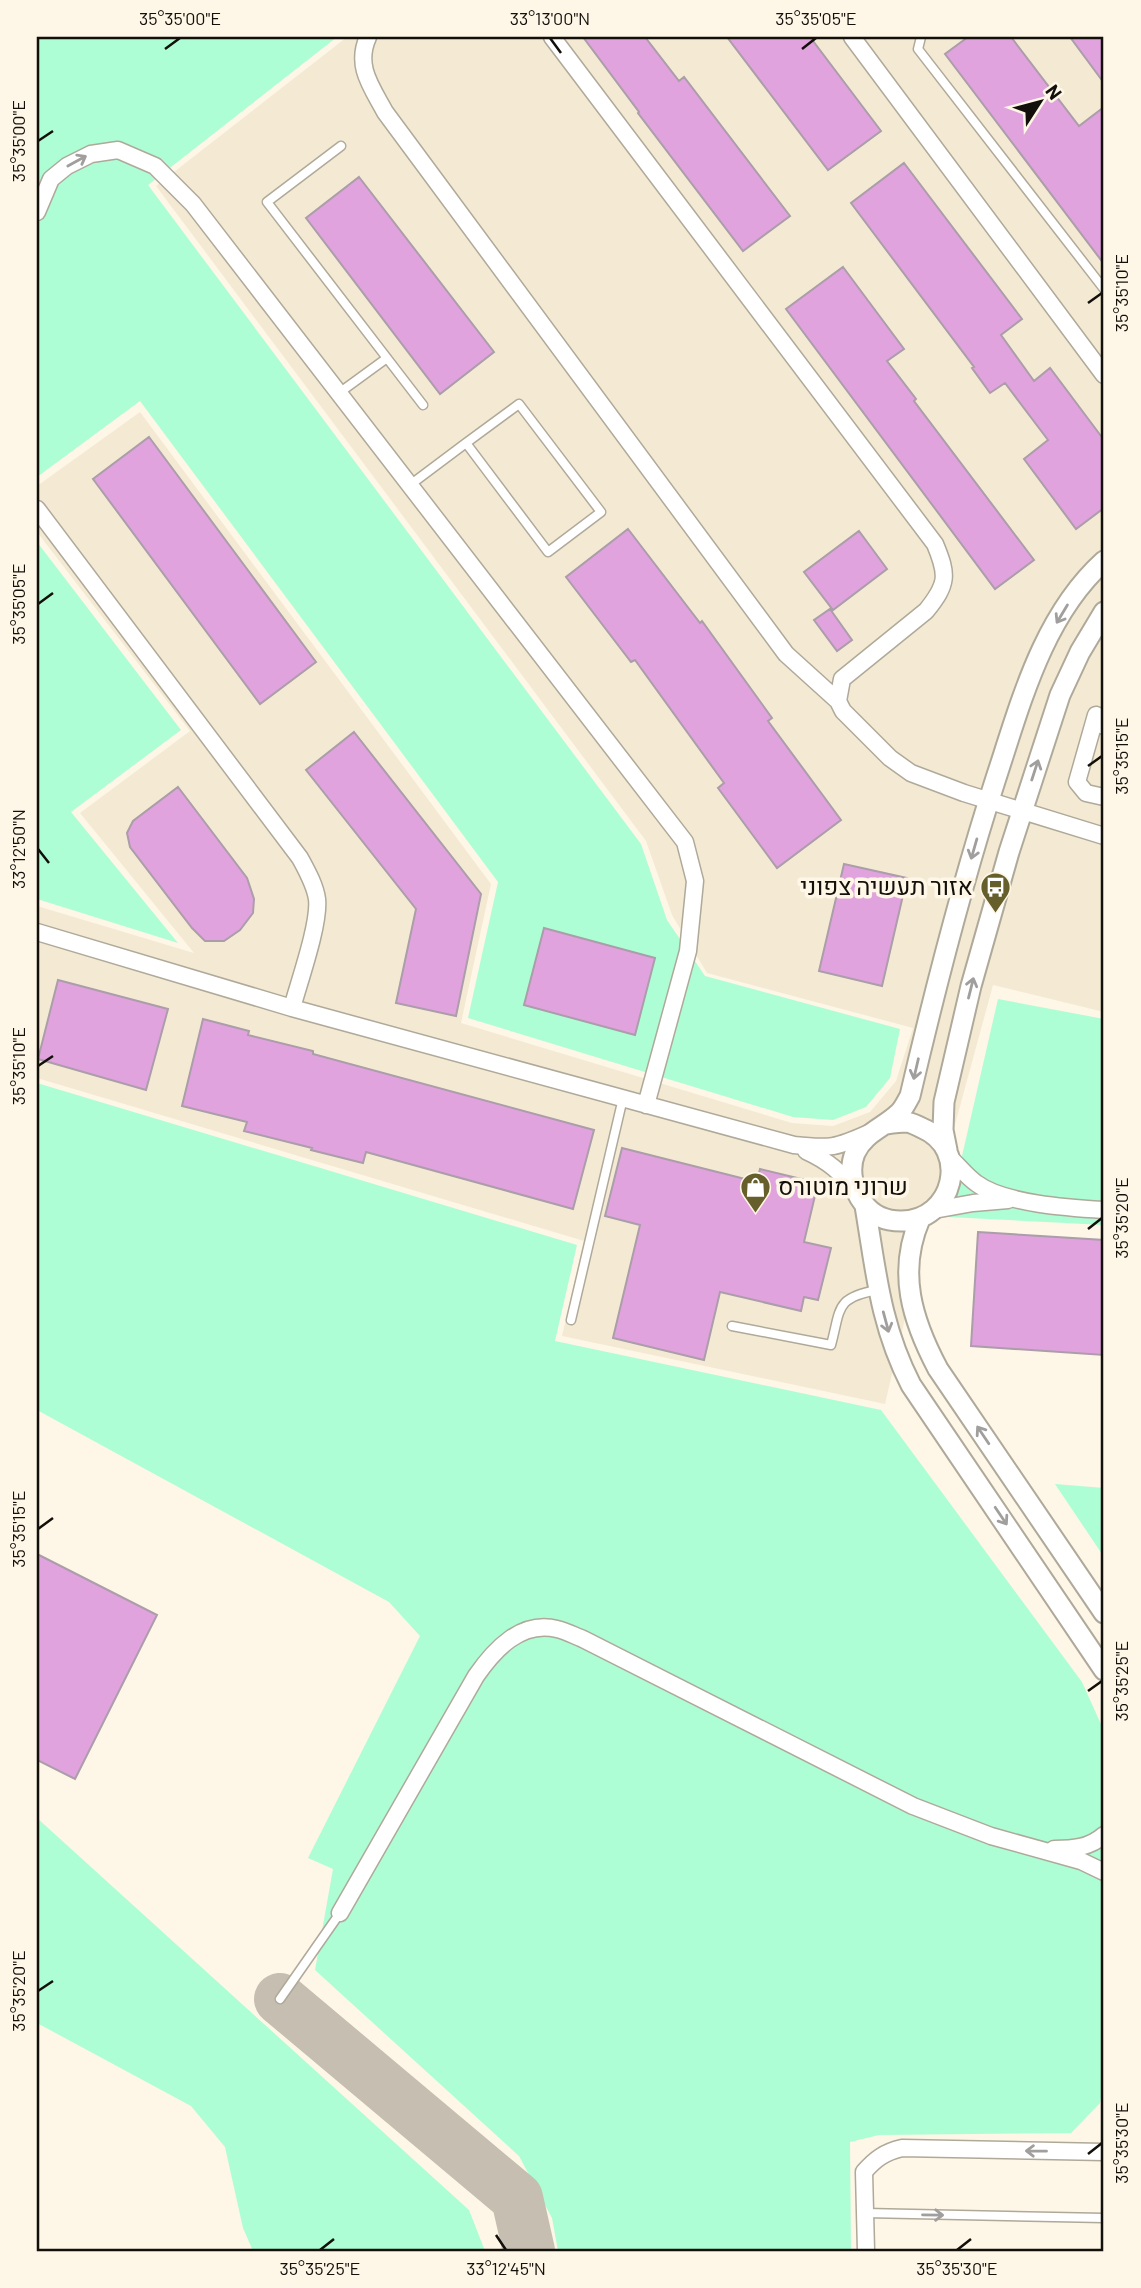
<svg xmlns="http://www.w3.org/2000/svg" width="1141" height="2288" viewBox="0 0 1141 2288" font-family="Barlow,Heebo,sans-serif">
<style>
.built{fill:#f4ead3}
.green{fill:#adfed5}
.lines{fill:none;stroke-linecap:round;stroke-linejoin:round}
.taxiway{stroke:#c5beb1;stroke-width:52}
.building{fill:#e1a3de;stroke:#ab9da9;stroke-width:2}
.service-casing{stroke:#afa99a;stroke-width:11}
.minor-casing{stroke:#afa99a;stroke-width:19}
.tertiary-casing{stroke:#afa99a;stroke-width:23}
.service{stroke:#fff;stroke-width:8}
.minor{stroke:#fff;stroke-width:16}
.tertiary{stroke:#fff;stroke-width:19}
.oneway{stroke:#a19f9d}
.ticks{fill:none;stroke:#13100b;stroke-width:2.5}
.labels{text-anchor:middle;stroke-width:7;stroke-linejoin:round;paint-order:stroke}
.poi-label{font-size:24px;fill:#13100b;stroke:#fef6e6;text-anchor:end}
.neatline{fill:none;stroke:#13100b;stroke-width:2.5}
.ticks-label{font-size:18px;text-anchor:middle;fill:#13100b}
</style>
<rect width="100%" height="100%" fill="#fef6e6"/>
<!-- built -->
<path class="built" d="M347,37H1104V1012L993,985L922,1246L885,1404L562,1336L584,1241L37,1078V906L194,953L80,813L190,731L37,532V486L140,412L491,884L461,1023L792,1123L833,1126L870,1112L896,1081L913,1028L707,973L672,915L646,841L156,186Z"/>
<!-- green -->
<path class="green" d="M37,37H337L148,185L641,844L667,920L705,976L900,1029L890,1078L866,1107L833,1120L793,1117L468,1018L498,882L140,401L37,477Z
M37,542L181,730L71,812L178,943L37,899Z
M998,999L1104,1019V1225L948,1217Z
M37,1083L577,1245L555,1341L881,1410L1082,1682L1104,1731V2080L1100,2103L1071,2133L879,2135L850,2142L851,2251H558L552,2218L519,2156L315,1970L333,1869L308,1858L420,1636L389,1602L37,1410Z
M1055,1484L1104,1488V1557Z
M37,1818L469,2210L485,2251H253L243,2228L225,2147L191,2106L37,2023Z"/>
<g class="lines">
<!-- taxiway -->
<path class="taxiway" d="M280,1999L517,2198L529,2251"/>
</g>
<!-- building -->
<path class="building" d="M583,37H645L679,81L684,77L790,216L743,251L638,113L639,112Z
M727,37H810L881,131L828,170Z
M968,37H1011L1079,126L1104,107V264L945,54Z
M1070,37H1104V83Z
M904,163L1022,319L1001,335L1034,381L1050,368L1104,440V508L1076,529L1024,459L1048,440L1005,383L990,393L972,368L974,367L851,203Z
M359,177L494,352L440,394L306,218Z
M843,267L904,349L887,361L916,399L914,401L1034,560L995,589L786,309Z
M149,437L316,662L260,704L93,479Z
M628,529L700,623L702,621L772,718L768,721L841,820L777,868L718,788L724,783L635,660L631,662L566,577Z
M859,531L887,569L833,610L804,572Z
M830,609L852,640L837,651L814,620Z
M354,732L481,894L456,1016L396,1003L416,909L306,770Z
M178,787L247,878L254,899L253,913L240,930L224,941H205L192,928L130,847L127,833L133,821Z
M844,864L907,878L882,986L819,971Z
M544,928L655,958L635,1035L524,1005Z
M58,980L168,1009L146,1090L38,1059Z
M203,1019L249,1031L248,1035L313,1051V1054L594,1130L573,1209L366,1152L363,1163L311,1150L312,1148L244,1131L247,1122L182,1106Z
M622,1148L757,1182L760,1169L818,1183L804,1242L831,1248L818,1300L804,1297L801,1311L720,1292L704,1360L613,1338L640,1225L605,1216Z
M978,1232L1104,1240V1355L971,1346Z
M37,1554L157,1615L75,1779L37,1760Z"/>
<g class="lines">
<defs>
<path id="service" d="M921,37L918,49L1104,289
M341,146L267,202L423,405
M339,393L387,358
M519,404L601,512L548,552L466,443Z
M410,485L466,443
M571,1320L623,1098
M732,1326L831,1345C841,1308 835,1298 877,1290
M280,1999L340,1913
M865,2213L1104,2218"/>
<path id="minor" d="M368,37C355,66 371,86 385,112L786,654L838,701
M552,37L935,544C948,575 948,584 926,611L842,679L838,701L843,711L890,758L911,773L964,793L1104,836
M852,37L1104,375
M37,212L51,179L67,166L91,154L118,150L155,166L193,204L685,842L695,881L688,951L646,1105
M37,509L300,858C307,871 315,885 317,899C320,923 299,982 292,1008
M1104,726L1096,715L1077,782L1086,793L1104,797
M37,932L292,1008L794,1145C830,1149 836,1148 869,1133
M806,1151C828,1161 841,1172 855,1191
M949,1157C958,1165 966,1176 976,1183C1004,1204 1070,1208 1104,1210
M934,1210L973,1203L1008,1200
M1054,1849C1073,1849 1089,1848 1104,1835
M340,1913L476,1676C494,1650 521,1620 557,1629C566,1631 575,1636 583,1639L913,1806L991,1836L1081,1861L1104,1872
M866,2251L864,2172C875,2159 885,2152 902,2148L1104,2152"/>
<path id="tertiary" d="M886,1124C893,1123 901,1122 907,1122C912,1123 918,1126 922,1128C971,1149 954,1221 901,1221C886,1221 873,1216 864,1204C853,1190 848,1170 855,1153C864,1133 883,1128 898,1114C903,1110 906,1103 910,1096C935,989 962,883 996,778C1021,702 1043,616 1104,561
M947,1150L943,1130L944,1102L971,986L1009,852L1060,695L1080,652L1104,612
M865,1206C876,1271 880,1325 911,1385L1104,1670
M920,1219C897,1272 912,1320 938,1369L1104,1613"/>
</defs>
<!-- service casing -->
<use href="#service" class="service-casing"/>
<!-- minor casing -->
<use href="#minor" class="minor-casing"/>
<!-- tertiary casing -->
<use href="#tertiary" class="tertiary-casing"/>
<!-- service -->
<use href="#service" class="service"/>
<!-- minor -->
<use href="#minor" class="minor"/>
<!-- tertiary -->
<use href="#tertiary" class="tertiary"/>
</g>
<!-- one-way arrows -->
<defs><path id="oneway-shaft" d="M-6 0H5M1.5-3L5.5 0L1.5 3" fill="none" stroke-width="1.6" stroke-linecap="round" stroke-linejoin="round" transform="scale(1.75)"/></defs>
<g class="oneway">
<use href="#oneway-shaft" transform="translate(77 161) rotate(-29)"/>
<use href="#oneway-shaft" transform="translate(1062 614) rotate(121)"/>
<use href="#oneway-shaft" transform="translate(1035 770) rotate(-72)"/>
<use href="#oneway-shaft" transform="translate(974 849) rotate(106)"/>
<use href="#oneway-shaft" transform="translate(971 988) rotate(-76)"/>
<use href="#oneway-shaft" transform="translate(916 1069) rotate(103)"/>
<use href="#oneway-shaft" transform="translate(886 1322) rotate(75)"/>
<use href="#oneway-shaft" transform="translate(983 1435) rotate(-124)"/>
<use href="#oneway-shaft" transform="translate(1001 1516) rotate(56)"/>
<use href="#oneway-shaft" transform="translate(1036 2151) rotate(-179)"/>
<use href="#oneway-shaft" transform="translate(933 2215) rotate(1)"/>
</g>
<!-- ticks -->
<path class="ticks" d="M550,38L561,53M165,49L180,38M802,49L816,38M38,141L53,131M1088,303L1102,293M38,604L53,593M1088,766L1102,756M38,849L49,863M38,1066L53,1056M1088,1229L1102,1218M38,1529L53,1518M1088,1691L1102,1681M38,1991L53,1981M1088,2154L1102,2143M496,2235L506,2250M320,2250L334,2239M957,2250L971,2239"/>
<!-- icons -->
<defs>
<symbol id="bus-pin" viewBox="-11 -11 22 30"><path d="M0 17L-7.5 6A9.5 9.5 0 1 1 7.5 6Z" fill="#665f2b" stroke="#fef6e6"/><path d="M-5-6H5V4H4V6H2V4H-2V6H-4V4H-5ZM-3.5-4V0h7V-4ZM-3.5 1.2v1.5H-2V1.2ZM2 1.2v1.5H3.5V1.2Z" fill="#fff"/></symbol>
<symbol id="shop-pin" viewBox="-11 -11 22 30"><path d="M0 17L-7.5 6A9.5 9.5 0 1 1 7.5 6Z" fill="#665f2b" stroke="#fef6e6"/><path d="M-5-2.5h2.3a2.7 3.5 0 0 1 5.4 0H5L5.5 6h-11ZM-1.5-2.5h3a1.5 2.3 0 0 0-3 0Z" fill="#fff"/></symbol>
</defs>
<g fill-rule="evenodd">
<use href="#bus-pin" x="978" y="870" width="35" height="47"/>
<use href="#shop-pin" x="738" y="1170" width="35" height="47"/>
</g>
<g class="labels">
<!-- poi labels -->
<g class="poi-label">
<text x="973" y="895">אזור תעשיה צפוני</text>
<text x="778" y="1195" text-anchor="start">שרוני מוטורס</text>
</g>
</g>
<!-- border -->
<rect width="1141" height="2288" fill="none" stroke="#fef6e6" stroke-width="77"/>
<!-- north arrow -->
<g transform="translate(1040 102) rotate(54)" stroke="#fef6e6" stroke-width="5" paint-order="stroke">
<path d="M0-5L12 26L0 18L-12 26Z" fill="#13100b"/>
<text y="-10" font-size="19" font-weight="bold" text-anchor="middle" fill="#13100b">N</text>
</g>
<rect x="38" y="38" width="1064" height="2212" class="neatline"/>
<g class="ticks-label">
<text x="180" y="25">35°35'00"E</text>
<text x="550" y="25">33°13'00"N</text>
<text x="816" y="25">35°35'05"E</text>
<text transform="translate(19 141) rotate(-90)" y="6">35°35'00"E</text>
<text transform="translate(1122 293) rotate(-90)" y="6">35°35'10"E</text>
<text transform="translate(19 604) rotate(-90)" y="6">35°35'05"E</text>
<text transform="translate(1122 756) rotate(-90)" y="6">35°35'15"E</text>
<text transform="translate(19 849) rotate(-90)" y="6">33°12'50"N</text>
<text transform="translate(19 1066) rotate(-90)" y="6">35°35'10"E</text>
<text transform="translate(1122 1218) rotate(-90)" y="6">35°35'20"E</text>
<text transform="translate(19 1529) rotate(-90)" y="6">35°35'15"E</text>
<text transform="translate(1122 1681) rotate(-90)" y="6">35°35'25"E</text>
<text transform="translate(19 1991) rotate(-90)" y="6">35°35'20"E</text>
<text transform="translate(1122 2143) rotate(-90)" y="6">35°35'30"E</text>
<text x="320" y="2275">35°35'25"E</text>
<text x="506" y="2275">33°12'45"N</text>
<text x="957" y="2275">35°35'30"E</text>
</g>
</svg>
